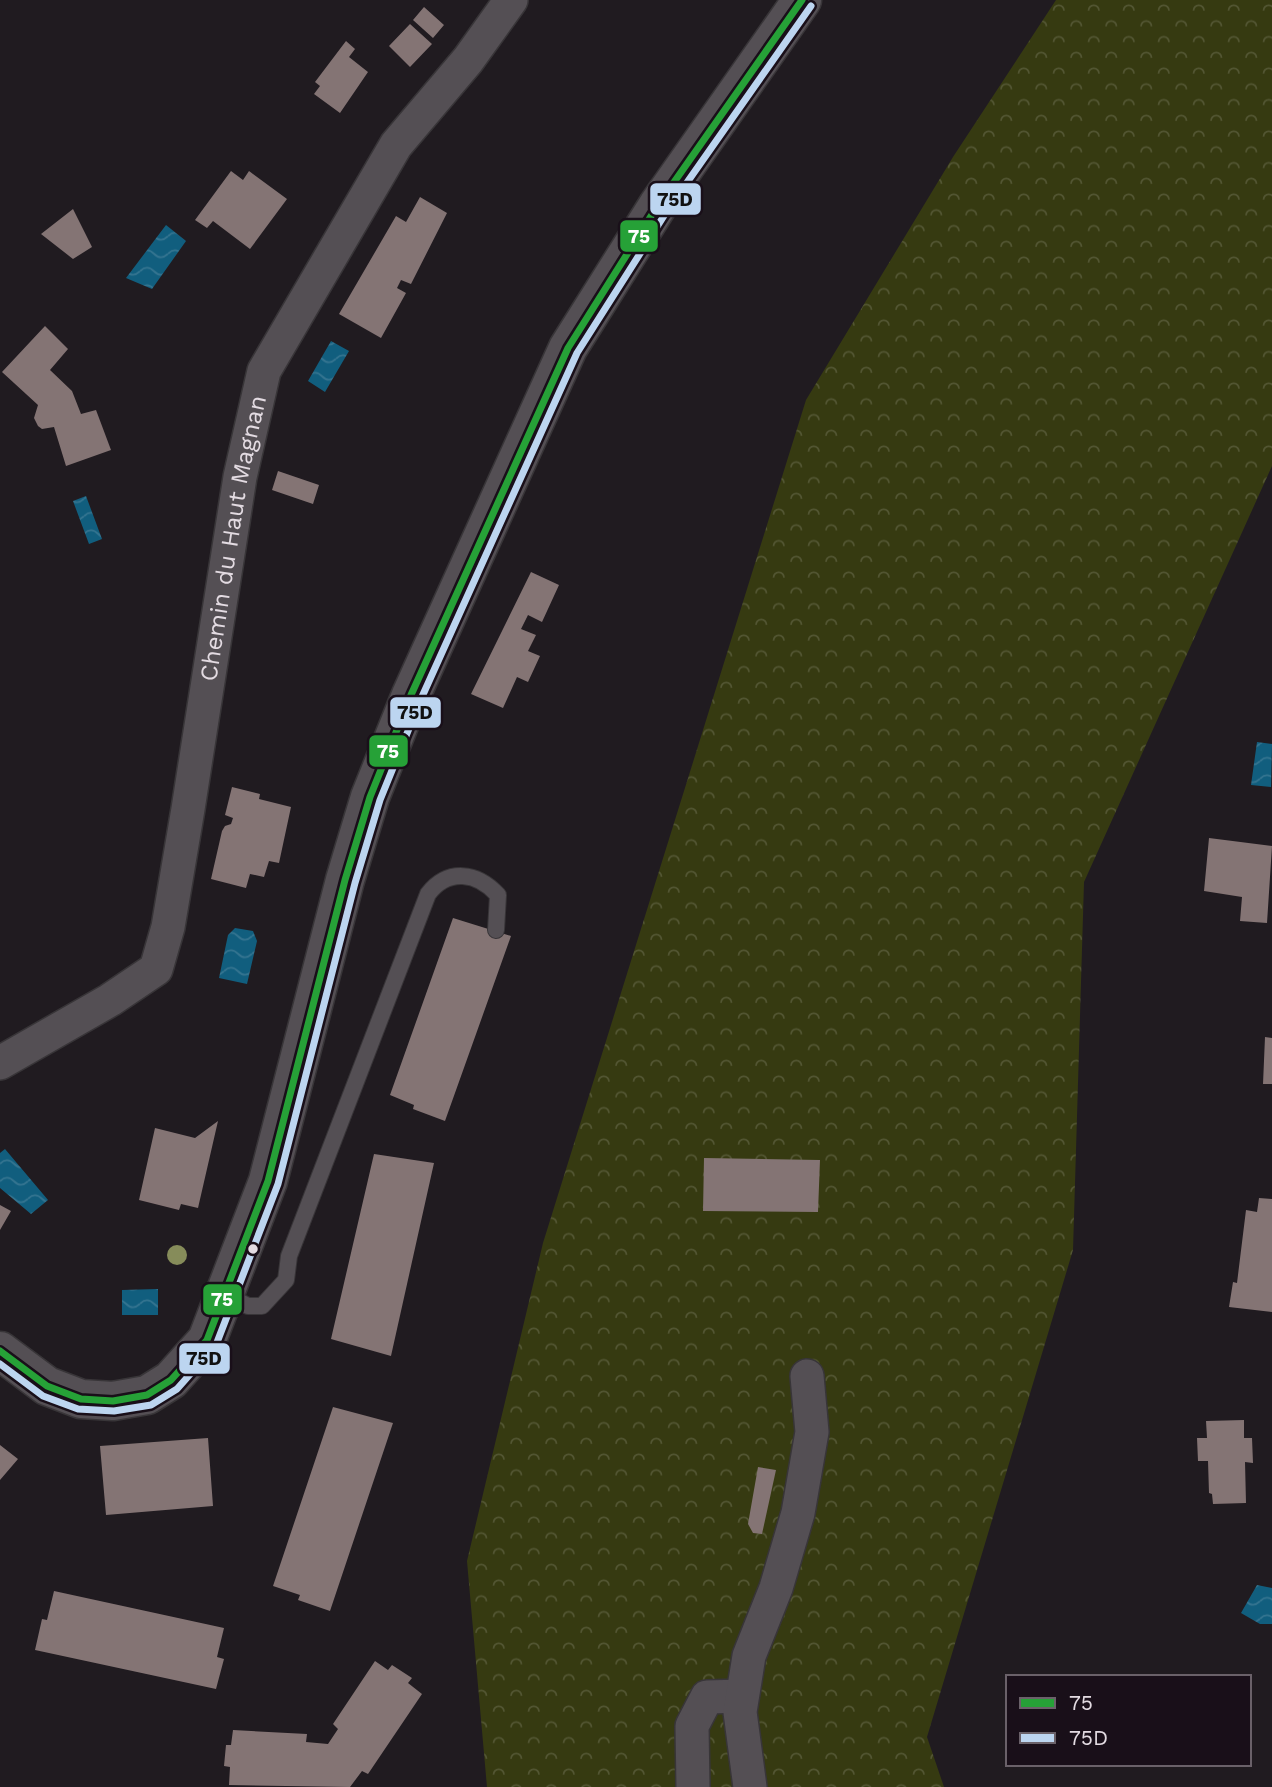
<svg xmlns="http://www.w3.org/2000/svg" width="1272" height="1787" viewBox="0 0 1272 1787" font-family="'Work Sans',sans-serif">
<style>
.forest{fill:url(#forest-crowns)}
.water{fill:url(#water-waves)}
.building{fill:#847474}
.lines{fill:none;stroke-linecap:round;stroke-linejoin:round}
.service-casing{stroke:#383538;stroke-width:18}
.minor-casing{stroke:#383538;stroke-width:36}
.tertiary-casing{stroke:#383538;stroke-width:41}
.service{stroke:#544f54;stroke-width:16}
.minor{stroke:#544f54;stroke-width:33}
.tertiary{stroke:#544f54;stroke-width:38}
.bus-1-casing{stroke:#190f19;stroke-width:12}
.bus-2-casing{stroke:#190f19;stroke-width:12}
.bus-1{stroke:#26a137;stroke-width:7}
.bus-2{stroke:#bcd5f0;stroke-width:7}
.tree{fill:#868c5a}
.bus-dot{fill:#e3dbe2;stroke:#190f19;stroke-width:2.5}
.labels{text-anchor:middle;stroke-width:7;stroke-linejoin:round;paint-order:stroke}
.street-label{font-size:24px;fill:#e3dbe2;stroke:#190f19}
.line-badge{stroke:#190f19;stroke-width:2.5}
.badge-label{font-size:19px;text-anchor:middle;font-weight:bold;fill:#fff}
.pale-badge-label{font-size:19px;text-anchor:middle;font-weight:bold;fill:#111}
</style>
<defs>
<pattern id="forest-crowns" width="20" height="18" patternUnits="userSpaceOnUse" patternTransform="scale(1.75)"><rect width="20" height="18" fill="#363a11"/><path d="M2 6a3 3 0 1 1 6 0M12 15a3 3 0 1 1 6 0" fill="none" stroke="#535633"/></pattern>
<pattern id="water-waves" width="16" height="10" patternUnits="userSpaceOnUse" patternTransform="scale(1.75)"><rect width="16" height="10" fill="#115e7e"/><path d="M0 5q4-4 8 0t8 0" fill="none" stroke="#347490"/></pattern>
</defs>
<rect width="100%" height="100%" fill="#201b20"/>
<!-- forest -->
<path class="forest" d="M1056,0H1272V466L1084,882L1073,1250L927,1737L944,1787H487L467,1561L543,1243L806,400L953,157Z"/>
<!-- water -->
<path class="water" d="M166,225L186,241L152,289L126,278Z
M331,341L349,351L325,392L308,381Z
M86,496L102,539L89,544L73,501Z
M1257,742L1272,744L1271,787L1251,785Z
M235,928L253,931L257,941L247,984L219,978L228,935Z
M5,1149L48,1200L31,1214L0,1188V1153Z
M158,1289V1315H122V1290Z
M1257,1585L1272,1588V1624H1260L1241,1613Z"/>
<!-- building -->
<path class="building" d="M424,7L444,25L433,38L413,20Z
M410,24L432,44L410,67L389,46Z
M346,41L355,49L349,57L368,72L340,113L314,94L320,86L315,82Z
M231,171L243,180L249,171L287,199L250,249L213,221L207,228L195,220Z
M420,197L447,213L411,284L401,280L397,288L406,293L381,338L339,314L396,216L406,222Z
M73,209L92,247L73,259L41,234Z
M45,326L68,349L50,370L72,391L81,414L96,410L111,450L66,466L54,427L42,429L38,426L34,418L38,405L2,372Z
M278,471L319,485L313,504L272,490Z
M531,572L559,585L542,622L528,615L521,629L536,635L528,651L540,656L528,682L517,677L503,708L471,694Z
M232,787L260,794L259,799L291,807L279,863L269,861L264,877L250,874L246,888L211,879L222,831L225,826L231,824L233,818L225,815Z
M1209,838L1272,846L1267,923L1240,921L1242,897L1204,891Z
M453,918L511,936L445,1121L413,1109L414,1105L390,1095Z
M1265,1037L1272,1038V1084H1263Z
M218,1121L198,1208L181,1204L179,1210L139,1200L155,1128L195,1138Z
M374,1154L434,1163L391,1356L331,1339Z
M704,1158L820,1160L818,1212L703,1211Z
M1259,1198L1272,1199V1312L1229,1307L1233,1282L1237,1283L1246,1210L1257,1212Z
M0,1205L11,1211L0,1230Z
M333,1407L393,1423L330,1611L298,1600L300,1595L273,1586Z
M1244,1420V1438H1252L1253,1463L1245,1462L1246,1503L1213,1504L1212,1494L1209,1493L1208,1461H1198L1197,1438H1207L1206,1421Z
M208,1438L213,1506L106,1515L100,1446Z
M0,1445L18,1459L0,1480Z
M758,1467L776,1470L762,1534L753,1533L748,1524Z
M54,1591L224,1628L217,1657L224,1659L216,1689L35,1650L42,1619L47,1620Z
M375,1661L388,1670L392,1665L412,1678L408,1683L422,1694L368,1774L362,1771L350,1787L229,1785L230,1767L224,1766L226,1745H231L233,1730L307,1734L306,1742L328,1744L338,1729L333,1724Z"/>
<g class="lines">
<defs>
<path id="service" d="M225,1294L248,1306H262L286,1280L289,1256L428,894C448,868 477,872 498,895L496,930"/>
<g id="minor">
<path id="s1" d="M0,1063L110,1000L156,969L168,927L188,809L240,477L264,371L396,145L468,60L511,0"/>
<path d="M693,1787L692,1726L707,1697L742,1696"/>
<path d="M750,1787L740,1712L749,1656L776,1588L798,1513L812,1432L807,1376"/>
</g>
<path id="tertiary" d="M0,1351L47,1386L81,1399L113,1401L147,1395L171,1380L207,1340L268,1181L345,880L370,797L411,695L568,348L658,205L802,0"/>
</defs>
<!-- service casing -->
<use href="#service" class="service-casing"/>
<!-- minor casing -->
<use href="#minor" class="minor-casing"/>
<!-- tertiary casing -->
<use href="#tertiary" class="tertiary-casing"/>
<!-- service -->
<use href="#service" class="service"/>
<!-- minor -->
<use href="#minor" class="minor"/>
<!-- tertiary -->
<use href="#tertiary" class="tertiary"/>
<defs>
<path id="bus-1" d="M0,1351L47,1386L81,1399L113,1401L147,1395L171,1380L207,1340L268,1181L345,880L370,797L411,695L568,348L658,205L802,0"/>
<path id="bus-2" d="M0,1364L43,1396L78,1409L114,1411L151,1405L177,1389L216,1345L278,1184L355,883L380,800L421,699L577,353L667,211L811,6"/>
</defs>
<!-- bus-1 casing -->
<use href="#bus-1" class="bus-1-casing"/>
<!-- bus-2 casing -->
<use href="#bus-2" class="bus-2-casing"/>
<!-- bus-1 -->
<use href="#bus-1" class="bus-1"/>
<!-- bus-2 -->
<use href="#bus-2" class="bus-2"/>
</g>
<!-- trees -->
<circle class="tree" cx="177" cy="1255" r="10"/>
<!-- markers -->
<circle class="bus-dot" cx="253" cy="1249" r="6"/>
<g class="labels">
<!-- street labels -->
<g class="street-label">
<text dy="8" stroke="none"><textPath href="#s1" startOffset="620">Chemin du Haut Magnan</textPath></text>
</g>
</g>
<g class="line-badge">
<rect x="649" y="182" width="53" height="34" rx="7" fill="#bcd5f0"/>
<rect x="619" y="219" width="40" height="34" rx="7" fill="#26a137"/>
<rect x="389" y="696" width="53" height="33" rx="7" fill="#bcd5f0"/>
<rect x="368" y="734" width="41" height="34" rx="7" fill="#26a137"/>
<rect x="202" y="1283" width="41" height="33" rx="7" fill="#26a137"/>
<rect x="178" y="1342" width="53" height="33" rx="7" fill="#bcd5f0"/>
</g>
<g class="badge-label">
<text x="639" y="243">75</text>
<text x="388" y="758">75</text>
<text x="222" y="1306">75</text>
</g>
<g class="pale-badge-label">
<text x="675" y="206">75D</text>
<text x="415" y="719">75D</text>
<text x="204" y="1365">75D</text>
</g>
<!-- legend -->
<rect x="1006" y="1675" width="245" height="91" fill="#190f19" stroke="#6a6169" stroke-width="2"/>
<rect x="1020" y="1698" width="35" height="10" fill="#26a137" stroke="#6a6169" stroke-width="2"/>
<text x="1069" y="1710" font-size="21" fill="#e3dbe2">75</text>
<rect x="1020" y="1733" width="35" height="10" fill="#bcd5f0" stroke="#6a6169" stroke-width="2"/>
<text x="1069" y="1745" font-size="21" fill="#e3dbe2">75D</text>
</svg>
